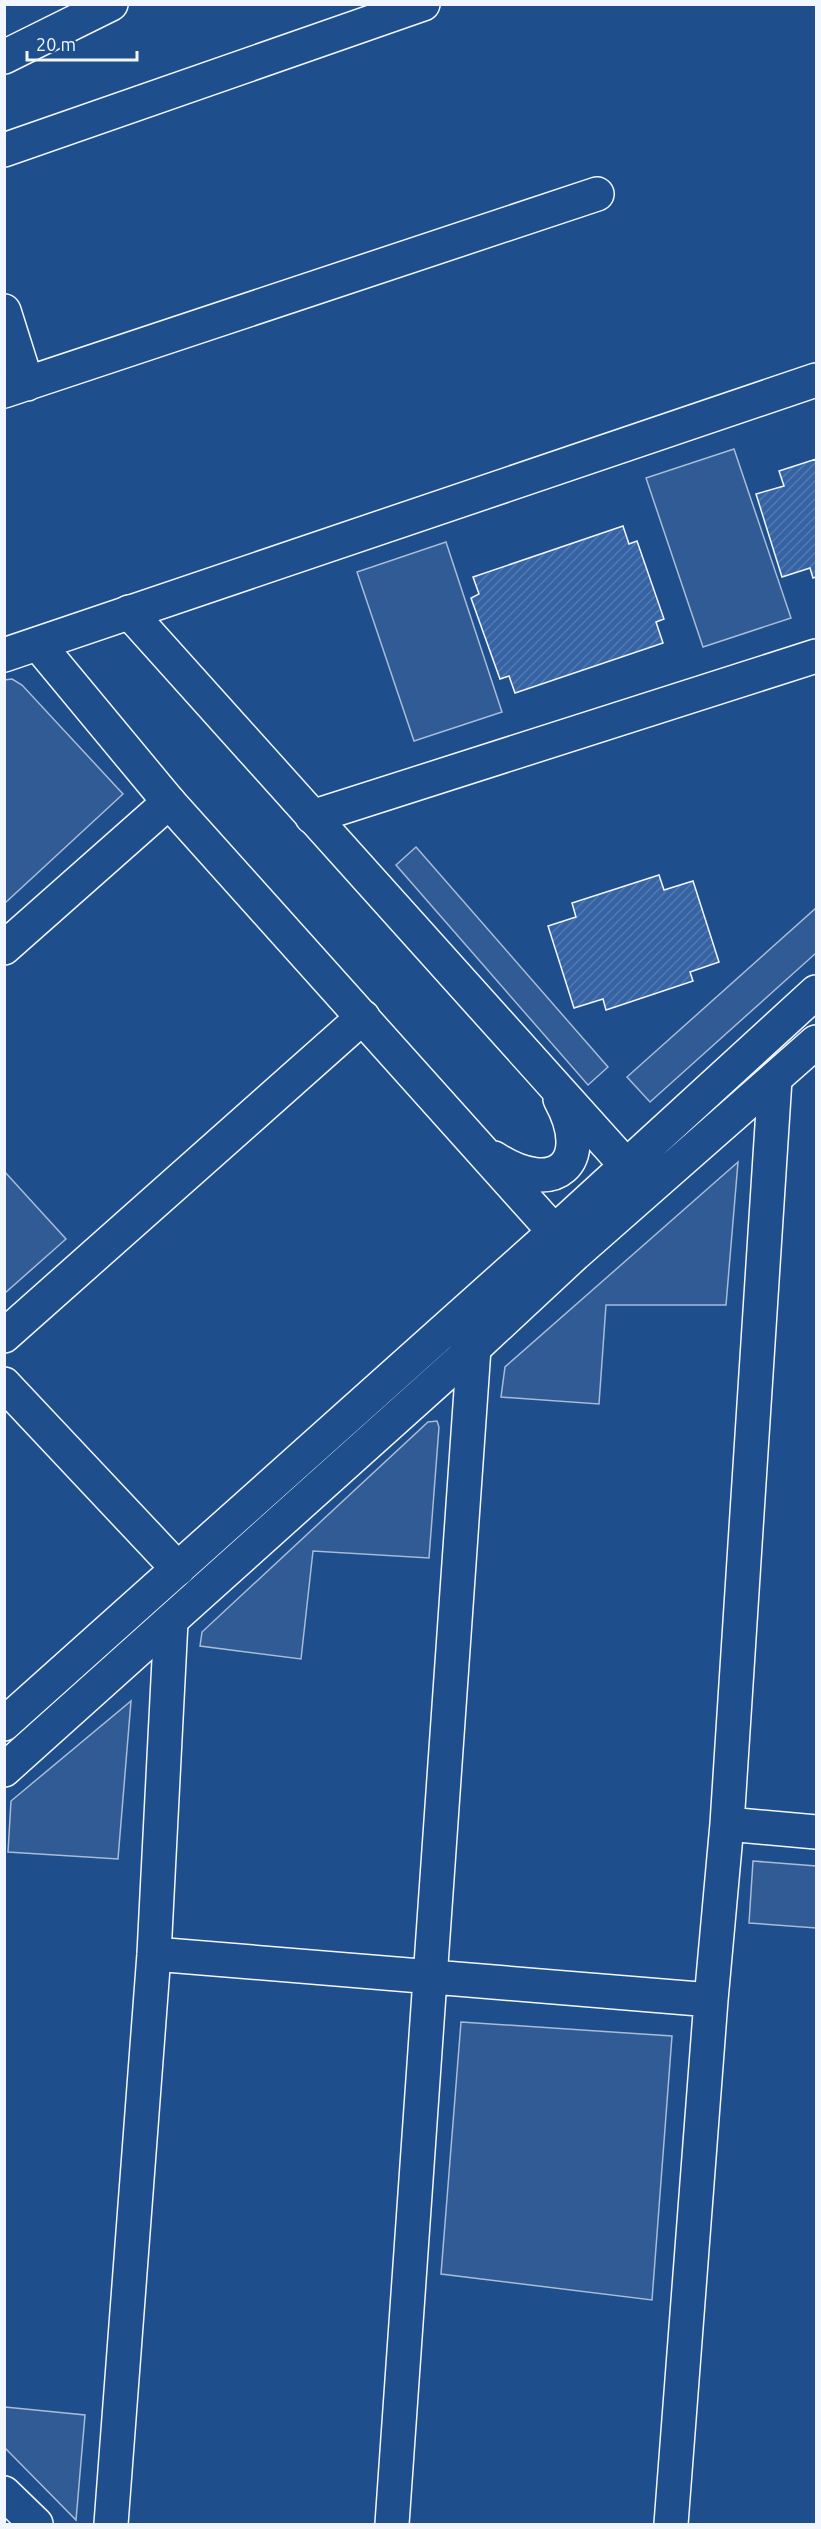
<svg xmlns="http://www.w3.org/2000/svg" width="821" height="2529" viewBox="0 0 821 2529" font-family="Ubuntu,sans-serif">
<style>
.built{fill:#305b95;stroke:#a8bbd7;stroke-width:1.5}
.building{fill:url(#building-hatch);stroke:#f2f6ff;stroke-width:1.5}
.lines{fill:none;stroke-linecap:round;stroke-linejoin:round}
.street-casing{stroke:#f2f6ff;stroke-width:36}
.secondary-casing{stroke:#f2f6ff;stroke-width:36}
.street{stroke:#1f4e8c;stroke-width:33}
.secondary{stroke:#1f4e8c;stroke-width:33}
</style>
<defs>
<pattern id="building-hatch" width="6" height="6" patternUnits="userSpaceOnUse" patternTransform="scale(1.5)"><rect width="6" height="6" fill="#3563a3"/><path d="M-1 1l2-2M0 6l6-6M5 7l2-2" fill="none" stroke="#537ab1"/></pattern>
</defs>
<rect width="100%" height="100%" fill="#1f4e8c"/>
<!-- built -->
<path class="built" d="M734,449L791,618L703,647L646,478Z
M446,542L502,712L414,741L357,572Z
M12,679L22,685L123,794L5,903L4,680Z
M416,847L608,1067L588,1085L396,865Z
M816,908V953L650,1102L627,1077Z
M738,1162L726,1305H606L599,1404L501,1397L505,1367Z
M4,1171L66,1239L5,1293H4Z
M437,1421L439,1427L429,1558L313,1551L301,1659L200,1646L202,1632L428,1422Z
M131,1701L118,1859L8,1852L11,1801Z
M753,1861L816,1866V1928L749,1923Z
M461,2022L672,2036L652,2300L441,2274Z
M5,2407L85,2415L76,2520L5,2448Z"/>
<!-- building -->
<path class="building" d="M816,459V577L813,578L810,568L782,577L756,494L784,486L779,471Z
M623,526L629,544L637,541L664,619L656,622L663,643L515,693L509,676L500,679L471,598L479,594L473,577Z
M659,875L664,890L693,881L719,962L690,972L693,981L606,1010L603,999L574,1008L548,926L576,917L572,903Z"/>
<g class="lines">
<defs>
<path id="street" d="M4,57L111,4
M4,150L423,4
M4,311L27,384
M4,391L597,194
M4,655L816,380
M312,817L816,656
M4,948L169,802
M4,1336L363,1017
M4,1384L178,1569
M727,1824L816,1832
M154,1954L711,2000
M111,2524L154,1954L171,1621
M392,2524L474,1348L459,1331
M671,2524L711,2000L727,1824L775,1079"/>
<path id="secondary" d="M129,612L641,1182
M38,644L169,802L569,1248
M494,1158C555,1198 595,1163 560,1099
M4,1724L554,1232L816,992
M4,1770L474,1348L575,1254L816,1042
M4,2493L36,2524"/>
</defs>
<!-- street casing -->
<use href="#street" class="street-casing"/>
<!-- secondary casing -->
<use href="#secondary" class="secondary-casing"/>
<!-- street -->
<use href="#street" class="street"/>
<!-- secondary -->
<use href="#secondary" class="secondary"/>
</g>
<!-- border -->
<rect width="821" height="2529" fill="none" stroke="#f2f6ff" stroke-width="12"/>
<!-- scale -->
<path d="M27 51v9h110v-9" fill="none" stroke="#f2f6ff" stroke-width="3"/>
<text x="36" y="51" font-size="18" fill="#f2f6ff" stroke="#1f4e8c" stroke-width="4.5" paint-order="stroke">20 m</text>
</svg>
